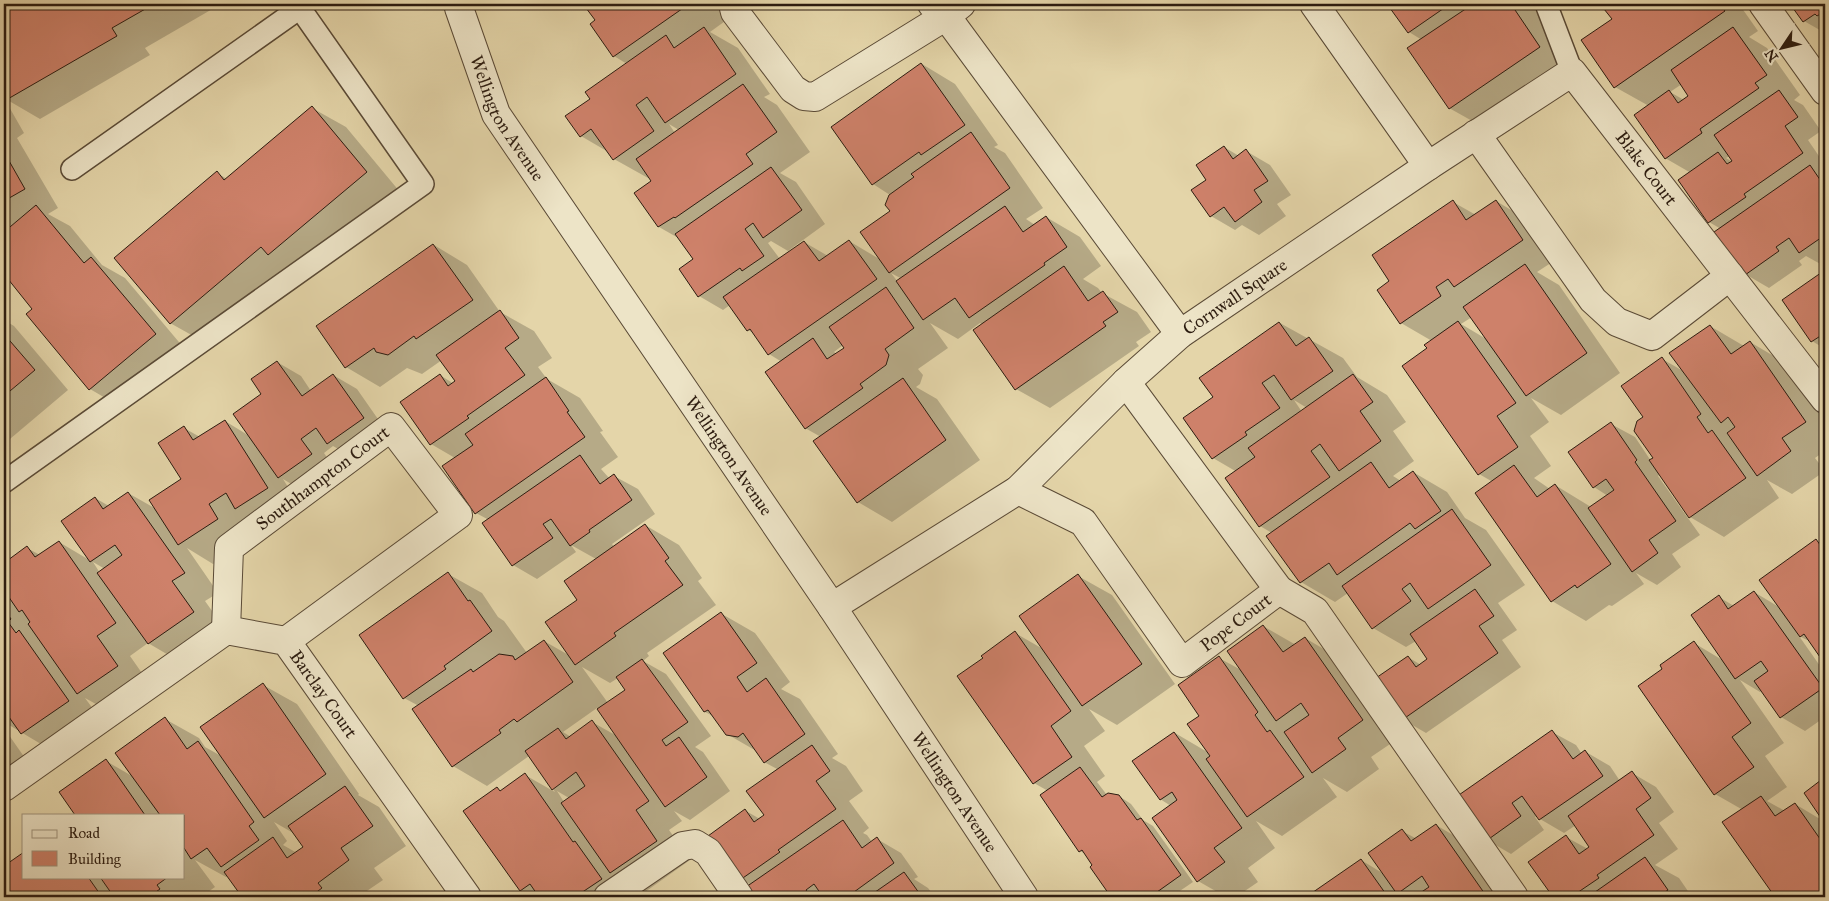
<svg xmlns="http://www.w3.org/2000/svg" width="1829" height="901" viewBox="0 0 1829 901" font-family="'IM FELL Great Primer',serif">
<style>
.shadow{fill:#0003;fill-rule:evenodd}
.building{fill:#ce816a;stroke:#2c1c10}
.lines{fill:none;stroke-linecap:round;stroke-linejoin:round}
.service-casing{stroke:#5a4a36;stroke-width:24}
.minor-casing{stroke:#5a4a36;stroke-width:30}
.service{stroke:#ede4c7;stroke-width:21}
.minor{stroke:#ede4c7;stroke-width:28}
.labels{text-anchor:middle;stroke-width:4;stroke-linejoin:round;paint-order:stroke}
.street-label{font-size:18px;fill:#2c1c10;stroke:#ede4c7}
</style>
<rect width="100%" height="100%" fill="#e4d5a9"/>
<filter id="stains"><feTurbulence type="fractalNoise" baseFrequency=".004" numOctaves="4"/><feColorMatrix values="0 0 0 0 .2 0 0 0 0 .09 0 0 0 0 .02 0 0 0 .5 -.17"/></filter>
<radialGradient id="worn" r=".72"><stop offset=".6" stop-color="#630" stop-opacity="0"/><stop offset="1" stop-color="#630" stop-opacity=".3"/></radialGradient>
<!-- shadow -->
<path class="shadow" d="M4,4H221L145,48L150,55L40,119L4,98Z
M585,4H717L728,19L710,32L738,48L770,94L764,97L777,105L810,152L780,173L796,182L825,224L788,251L771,241L768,243L780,259L804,242L828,256L849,241L881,260L891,211L890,195L873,184L922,64L955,84L998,145L994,147L1005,153L1043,208L1026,219L1035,225L1046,217L1080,237L1101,266L1083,279L1098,288L1102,293L1137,312L1151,332L1136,342L1139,346L1050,408L1016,389L983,325L980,323L958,339L930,323L948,348L918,369L923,375L920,384L916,387L937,399L980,460L892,522L858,502L821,437L805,428L782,362L769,354L755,334L748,330L730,305L723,310L699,296L694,260L680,239L659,227L653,182L650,177L648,178L614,159L610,153L581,136L591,99L627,64L614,56L597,21ZM669,124L679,130L675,133ZM891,273L902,279L898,282ZM843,345L845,348L837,354L834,352Z
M1389,4H1527L1533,7L1573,67L1483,127L1449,108L1422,40L1409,32Z
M1607,4H1739L1758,31L1749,37L1767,48L1800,95L1794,100L1803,105L1821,131L1808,140L1825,165V168L1820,172L1825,175V265L1824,266L1806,256L1799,261L1802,265L1769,288L1745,274L1721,229L1709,222L1680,181L1691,173L1665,158L1649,106L1615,87L1613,19L1611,6ZM1682,84L1690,96L1684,100L1670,92ZM1730,156L1736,164L1726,158Z
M1792,4H1825V33L1804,21Z
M4,98L24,133L17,138L58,208L48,214L70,226L102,265L125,278L189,354L124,409L90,389L34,309L4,272Z
M312,108L346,127L400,192L204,342L170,323L217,173L227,179Z
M1224,147L1239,156L1246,151L1270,165L1291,195L1277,204L1286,216L1259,235L1242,225L1235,230L1211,216L1208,180Z
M1496,201L1530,221L1557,259L1537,272L1559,285L1620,373L1561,415L1531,398L1549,422L1530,436L1551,466L1534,478L1550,489L1555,485L1591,507L1608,496L1594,487L1569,452L1611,424L1635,437L1651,461L1655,458L1644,417L1662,359L1685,372L1710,326L1744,346L1750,342L1784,362L1825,421V451L1815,458L1825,471L1792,494L1767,480L1779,498L1724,537L1690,517L1660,474L1658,476L1700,535L1672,554L1681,567L1657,585L1636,573L1644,584L1612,606L1609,605L1586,621L1552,601L1477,493L1493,482L1479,474L1429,348L1432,341L1401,323L1391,281L1453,202L1476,215ZM1472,317L1488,340L1461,324Z
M434,245L467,265L500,312L534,331L552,358L538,367L547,379L580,398L603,431L600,432L618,457L601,469L610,479L614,476L638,489L655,514L612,544L614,547L645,525L679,545L702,578L698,581L716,605L647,653L649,656L643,661L666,674L711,736L695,747L703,752L730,791L690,820L674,811L682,821L669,830L690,860L645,892L620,878L634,897H533L520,890L497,789L502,791L525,775L555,792L529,756L487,786L453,766L419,706L404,698L448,574L482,593L498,617L504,621L527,653L544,641L572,657L579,600L596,559L571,545L576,552L537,579L513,565L489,520L476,513L455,458L431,444L440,375L454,384L457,382L442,360L422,374L407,368L380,387L346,367ZM582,667L610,683L618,678L627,690L608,703ZM597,708L617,736L592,722L571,737L563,732ZM557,791L569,798L564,802Z
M1825,271V349L1812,341L1784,300Z
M4,320L14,326L68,390L4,444Z
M1280,323L1343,358L1357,377L1387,395L1406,422L1393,431L1414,461L1393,476L1401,481L1413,472L1447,492L1465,518L1486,530L1525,585L1498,603L1517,630L1502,640L1521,667L1426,733L1402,719L1408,657L1421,665L1429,659L1416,641L1406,647L1373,628L1348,593L1335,602L1301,582L1272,533L1260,526L1237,472L1213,458L1214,397ZM1294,400L1307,408L1302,412Z
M277,362L301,376L311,391L333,375L357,389L387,432L352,457L333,446L324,453L335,469L303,491L283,479L301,508L213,564L187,548L218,593L205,601L227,632L182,663L148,643L130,656L151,686L112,713L85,698L102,721L56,753L4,722V593L10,596L4,588V564L27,548L40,555L59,542L91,561L95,498L109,506L128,493L158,510L182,480L184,428L200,437L225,421L251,437L263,394ZM93,562L105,569L100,573Z
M1817,541L1825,546V660L1811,642L1799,636L1825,673V717L1805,731L1781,717L1762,690L1760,692L1740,680L1784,743L1765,756L1787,787L1767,801L1785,811L1795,804L1825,822V897H1776L1724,823L1743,810L1715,794L1664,669L1694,643L1724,661L1719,597L1734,606L1754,592L1779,607Z
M1078,576L1112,595L1175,684L1117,725L1089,709L1105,731L1084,746L1105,776L1097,782L1107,795L1119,796L1131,804L1143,820L1153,826L1193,882L1171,897H1113L1091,867L1094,865L1087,855L1080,851L1048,791L1034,783L985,659L1015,633L1043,649Z
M722,614L755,633L790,682L781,689L800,699L838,754L832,758L846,766L863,791L849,801L869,828L863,833L867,835L872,842L877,839L901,853L918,877L914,879L928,888L935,897H755L748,888L751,885L741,879L746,811L760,819L766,815L779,770L764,762L758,752L727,734L715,717L705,712L665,654Z
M1263,626L1296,645L1305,638L1339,658L1396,740L1371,757L1379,769L1347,792L1323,778L1337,797L1282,836L1256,821L1275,848L1248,868L1258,882L1236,897H1226L1198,881L1171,806L1160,799L1175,733L1209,753L1201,716L1219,658L1243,671Z
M263,685L297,704L359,794L358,795L379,807L406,846L374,868L383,880L358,897H243L228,876L226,877L195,860L215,887L201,897H13L4,884V867L24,853V877H184V815H76L106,761L132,776L165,719L199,738L205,747L223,757ZM274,822L295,834L304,847L297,853L283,845L287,841Z
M4,728L34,771L4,792Z
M1552,732L1576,745L1582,754L1586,752L1610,766L1620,781L1632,773L1656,787L1674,812L1659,823L1678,849L1655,865L1679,878L1692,897H1554L1530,862L1566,837L1588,849L1591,847L1576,825L1564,833L1540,819L1537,816L1535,817L1544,830L1511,854L1487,840Z
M1436,825L1470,845L1507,897H1308L1361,860L1384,874L1402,831L1417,839Z"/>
<!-- building -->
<path class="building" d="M4,4H154L112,28L117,36L6,100L4,97Z
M583,4H689L613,57L590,24L595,20Z
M1387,4H1450L1408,33Z
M1473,4H1511L1540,47L1449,109L1407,48Z
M1611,4H1720L1725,11L1614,88L1581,40L1612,19L1604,9Z
M1790,4H1825V11L1817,16L1815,14L1803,22Z
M704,27L736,74L665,123L647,97L636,105L654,131L613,160L591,129L580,137L565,116L590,99L585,92L666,35L674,48Z
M1733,27L1767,75L1755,83L1759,88L1700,129L1702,133L1665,159L1634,115L1669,90L1678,103L1688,96L1671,70Z
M921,63L965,125L921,155L919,152L872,185L831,127Z
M743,84L777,132L746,154L753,164L675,218L674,217L658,227L634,193L651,181L636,159Z
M1779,90L1798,117L1785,126L1803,153L1744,194L1746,197L1708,223L1678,180L1718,152L1727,164L1732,161L1714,135Z
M312,106L367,172L268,255L261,247L170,324L114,258L217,171L224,180Z
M971,132L1010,188L889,273L860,232L890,211L885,205L889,195L914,177L911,174Z
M1224,146L1233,159L1246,149L1268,181L1254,190L1262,202L1235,222L1224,207L1210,217L1191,190L1206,180L1196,165Z
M4,152L25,189L4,201Z
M1810,165L1825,187V235L1799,253L1789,238L1776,247L1779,251L1745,275L1714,232Z
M771,167L802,210L763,238L753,223L745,229L764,256L742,271L740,268L698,297L679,269L693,259L675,234Z
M1453,200L1466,220L1496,200L1523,240L1454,287L1448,279L1436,287L1441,296L1400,324L1377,290L1389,281L1372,255Z
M36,205L84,263L91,257L156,334L89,390L26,314L32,309L4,274V232Z
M1005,206L1023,232L1046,216L1067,247L1044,263L1045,265L969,318L955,298L923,320L896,281Z
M849,240L877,279L768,355L750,329L747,331L723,297L804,241L819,261Z
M433,244L473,300L416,339L414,336L388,355L376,352L374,348L345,368L316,326Z
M1525,264L1587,353L1526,396L1463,307Z
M1064,266L1088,301L1103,291L1118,312L1103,322L1106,326L1015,390L973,330Z
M1825,270V333L1811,342L1782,300Z
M886,287L914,328L885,349L889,355L886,365L860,384L863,388L805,429L765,372L813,338L827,359L844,348L829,327Z
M500,310L519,338L505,348L525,375L467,416L469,418L430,445L400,402L440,374L448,386L455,381L436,355Z
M1458,321L1516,403L1497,416L1518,447L1478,475L1402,366L1427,348L1424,345Z
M1279,322L1296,346L1309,337L1333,371L1291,400L1274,375L1262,383L1280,408L1245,432L1247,435L1212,459L1183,418L1213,397L1199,378Z
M1710,325L1731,354L1750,341L1806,422L1782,438L1791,451L1757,476L1727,433L1735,427L1728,417L1721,423L1669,353Z
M4,334L35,370L4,396Z
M1662,357L1701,414L1697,417L1708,433L1712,430L1746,478L1689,518L1649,460L1653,458L1634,431L1637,421L1643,417L1621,386Z
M277,361L302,396L333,374L364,418L327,444L316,428L301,439L312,454L278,478L233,414L261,394L251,379Z
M1353,374L1373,402L1360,411L1381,441L1339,471L1320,444L1311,451L1330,477L1259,527L1225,478L1255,457L1248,448Z
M546,377L569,411L567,412L585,437L475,514L442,466L473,445L465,434Z
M903,378L946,440L857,503L813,441Z
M225,420L268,488L235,509L226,493L209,504L218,519L178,545L149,500L181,479L158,443L184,426L193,440Z
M1611,422L1637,460L1635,462L1676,521L1649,540L1658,553L1632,572L1588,508L1614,490L1606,479L1593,488L1568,452Z
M580,455L600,484L614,474L632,500L589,530L590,532L570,546L551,519L543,524L553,538L512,566L482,523Z
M1371,462L1389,488L1413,471L1441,511L1415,529L1410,523L1337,575L1329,563L1300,583L1266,536Z
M1514,465L1537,497L1555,484L1611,564L1577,588L1575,585L1551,602L1475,493Z
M128,492L185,573L172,581L194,612L148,644L97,573L122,555L115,545L90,562L61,521L95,497L103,509Z
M1452,509L1491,565L1428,609L1410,583L1402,589L1411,601L1372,629L1342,586Z
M645,524L669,558L665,561L683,585L614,633L616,636L575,665L545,622L577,600L564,581Z
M1816,539L1825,552V660H1822L1804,634L1800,637L1759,580Z
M59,541L116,623L97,636L118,666L77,694L28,624L30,622L22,610L19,612L4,590V563L27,546L35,557Z
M448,572L468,601L470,600L492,631L444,666L446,669L403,699L359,635Z
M1078,574L1142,664L1082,706L1019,616Z
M1475,589L1494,616L1479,626L1498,653L1402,720L1373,680L1408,656L1416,667L1427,659L1410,634Z
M1754,591L1823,688L1780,718L1754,681L1768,671L1761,661L1735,679L1691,615L1719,595L1728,609Z
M4,609L11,619L8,622L16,633L19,630L69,701L21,734L4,710Z
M721,612L757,663L737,677L747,692L766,678L805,734L764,763L743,733L738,737L726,735L708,710L704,712L663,653Z
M1263,625L1283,652L1305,637L1363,720L1338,738L1346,749L1312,773L1284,732L1309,715L1301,703L1276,721L1227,651Z
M1015,631L1071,711L1051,726L1072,757L1033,784L957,676L983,658L981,656Z
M544,640L573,682L517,722L514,719L499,730L501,733L452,767L412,709L471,669L473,672L499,654L513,656L515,660Z
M1694,641L1751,723L1732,737L1754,767L1714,795L1638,686L1662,669L1660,665Z
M1219,656L1258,712L1255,715L1267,732L1270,730L1304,777L1247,817L1206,759L1210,756L1187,724L1199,716L1178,685Z
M642,659L688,722L662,740L666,746L679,737L707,777L665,807L597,709L625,690L616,677Z
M263,683L326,774L264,818L200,727Z
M165,717L187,749L198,741L254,822L249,826L259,840L221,867L207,848L191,859L184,848V815H160L115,753Z
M592,720L649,801L636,810L657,841L610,873L561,803L585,786L576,772L552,790L525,751L558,728L566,739Z
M1552,730L1573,759L1585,750L1603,776L1539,820L1522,796L1512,803L1521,816L1486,841L1456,797Z
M1174,732L1242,828L1214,848L1225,862L1197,882L1152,818L1177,800L1172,792L1160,800L1132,761Z
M812,745L830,771L816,781L836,809L778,850L780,852L740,880L708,836L745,809L754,822L764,815L746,791Z
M106,759L145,815H75L59,792Z
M1080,767L1102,797L1108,793L1119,795L1137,820L1141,818L1181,875L1150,897H1111L1090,867L1092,865L1082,850L1079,852L1040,795Z
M1632,771L1651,798L1636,809L1654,835L1597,875L1599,878L1571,897H1553L1528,862L1566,835L1579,854L1589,847L1568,816Z
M525,773L573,842L575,841L602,879L575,897H539L530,884L520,891L463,811L497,787L500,791Z
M1825,777V824L1804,793Z
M345,786L373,826L341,848L349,860L318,883L322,888L310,897H242L224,872L273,837L287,858L303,847L288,826Z
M1761,796L1775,816L1795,803L1825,846V897H1775L1722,822Z
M843,820L862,848L877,837L894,863L854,892L856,894L852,897H823L814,884L806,890L811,897H753L746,887Z
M1436,824L1487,897H1414L1429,887L1422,876L1397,894L1368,853L1402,829L1411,841Z
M24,852V877H88L102,897H11L4,886V866Z
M1645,857L1668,890L1665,892L1668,897H1588Z
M1361,859L1388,897H1306Z
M904,872L922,897H868Z
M100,877H168L157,885L160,889L149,897H114Z"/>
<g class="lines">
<defs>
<path id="service" d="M1546,4L1572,72
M72,169L300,8
M4,482L423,184L297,4"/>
<g id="minor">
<path id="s1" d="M460,4L459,8L496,114L832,607L1024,897"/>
<path d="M733,4L735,12L793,89L804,96L815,97L946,16L961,4"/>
<path d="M932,4L946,16L1180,334"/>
<path d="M1314,4L1428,166"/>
<path d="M1763,4L1825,91"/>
<path d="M1476,134L1593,300L1617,322L1652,336L1730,276"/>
<path id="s2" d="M1018,490L1083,522L1182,663L1279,590L1126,382"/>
<path d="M1279,590L1315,611L1514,897"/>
<path id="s3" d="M832,607L1018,490L1126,382L1180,334L1428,166L1572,72L1825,399"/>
<path id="s4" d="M226,630L229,548L391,427L458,515L286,641"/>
<path id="s5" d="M4,787L226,630L286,641L467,897"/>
<path d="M608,897L683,846L695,844L708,852L739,897"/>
</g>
</defs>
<!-- service casing -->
<use href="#service" class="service-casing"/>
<!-- minor casing -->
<use href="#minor" class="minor-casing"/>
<!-- service -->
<use href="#service" class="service"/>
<!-- minor -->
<use href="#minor" class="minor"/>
</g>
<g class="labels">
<!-- street labels -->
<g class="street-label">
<text dy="6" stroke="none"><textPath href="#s1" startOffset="125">Wellington Avenue</textPath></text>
<text dy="6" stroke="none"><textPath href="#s3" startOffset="1038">Blake Court</textPath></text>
<text dy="6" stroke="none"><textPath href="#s3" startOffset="511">Cornwall Square</textPath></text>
<text dy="6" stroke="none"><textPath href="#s1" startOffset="530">Wellington Avenue</textPath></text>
<text dy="6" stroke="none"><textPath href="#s4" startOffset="199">Southhampton Court</textPath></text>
<text dy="6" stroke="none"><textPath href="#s2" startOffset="312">Pope Court</textPath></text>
<text dy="6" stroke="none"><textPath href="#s5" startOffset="398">Barclay Court</textPath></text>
<text dy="6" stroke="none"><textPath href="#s1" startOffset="935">Wellington Avenue</textPath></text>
</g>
</g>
<!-- margin -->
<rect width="1829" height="901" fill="none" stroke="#e4d5a9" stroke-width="20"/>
<rect x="5" y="5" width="1819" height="891" fill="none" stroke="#2c1c10" stroke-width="2.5"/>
<rect x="10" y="10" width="1809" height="881" fill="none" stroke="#2c1c10"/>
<!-- legend -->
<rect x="22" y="814" width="162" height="65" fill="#ede4c7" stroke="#a0947e"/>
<rect x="32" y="830" width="25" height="8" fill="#ede4c7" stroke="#a0947e"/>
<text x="68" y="838" font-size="15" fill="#2c1c10">Road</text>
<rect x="32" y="851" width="25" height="15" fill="#ce816a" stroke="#a0947e"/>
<text x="68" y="864" font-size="15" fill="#2c1c10">Building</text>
<!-- north arrow -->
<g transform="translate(1782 48) rotate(235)" stroke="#ede4c7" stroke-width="4" paint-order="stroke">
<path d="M0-4L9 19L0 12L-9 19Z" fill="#2c1c10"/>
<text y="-8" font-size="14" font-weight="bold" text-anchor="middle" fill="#2c1c10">N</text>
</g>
<rect width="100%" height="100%" filter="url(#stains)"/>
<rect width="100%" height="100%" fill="url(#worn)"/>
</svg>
